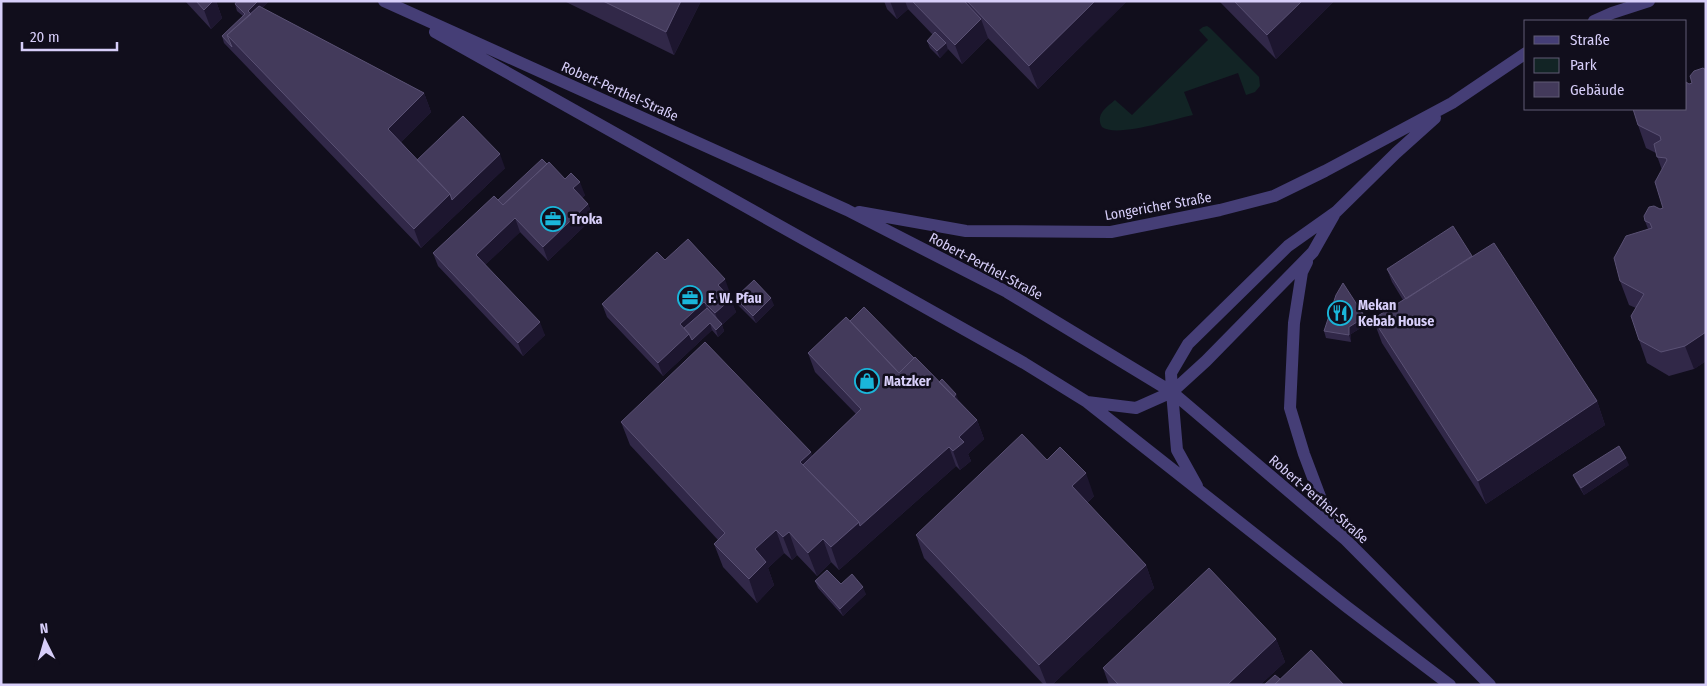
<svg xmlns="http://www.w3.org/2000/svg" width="1707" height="686" viewBox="0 0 1707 686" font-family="'Fira Sans Condensed',sans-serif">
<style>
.green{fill:#122425}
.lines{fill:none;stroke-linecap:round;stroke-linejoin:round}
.minor{stroke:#453e76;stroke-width:12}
.wall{fill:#312848}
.shaded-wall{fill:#1d162f}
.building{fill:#433a5b;stroke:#5a5174}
.labels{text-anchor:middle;stroke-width:5;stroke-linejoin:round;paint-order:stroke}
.street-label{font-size:14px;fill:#d7cef9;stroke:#110e1c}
.poi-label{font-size:14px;font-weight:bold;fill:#d7cef9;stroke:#110e1c;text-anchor:start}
</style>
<rect width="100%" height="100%" fill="#110e1c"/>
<!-- green -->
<path class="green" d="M1207,26L1210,28L1259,77L1260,86L1255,92L1246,95L1238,73L1184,92L1193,115C1174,119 1116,138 1102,127C1095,114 1107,107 1115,100L1132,115L1208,40L1199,30L1203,27Z"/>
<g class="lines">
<!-- minor -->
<path class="minor" d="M384,1L847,210L1007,292L1172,392L1346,540L1490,685
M1594,21L1612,13L1649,1
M435,32L1024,363L1087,402L1347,607L1450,685
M859,212L966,231L1111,232L1220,210L1274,196L1325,171L1452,103L1526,53
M1307,262L1302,272L1294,323L1290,408L1304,454L1321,499L1341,532
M1087,402L1136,408L1172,392L1206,361L1313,252L1334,215
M1197,486L1177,450L1172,392L1171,373L1188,344L1288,246L1336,212L1396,153L1435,118"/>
</g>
<!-- wall -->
<path class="wall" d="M185,1H216L222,18L211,29Z
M564,1H701L674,55Z
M884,1H1127L1038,89L988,38L962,64L948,49L940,58L930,48L927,41L933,35L908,9L897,19L887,9Z
M1219,1H1334L1276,59Z
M268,2L262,8L424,93L431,112L401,142L417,160L505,168L421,248L224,43L222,36L243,16L237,11L235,4Z
M1706,70V361L1694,369L1669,376L1647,363L1639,340L1636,308L1629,305L1620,281L1648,229L1645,221L1660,209L1663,208L1662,170L1656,153L1646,148L1638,125L1689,84L1692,83Z
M547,164L585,195L582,198L588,204L593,218L548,261L520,232L485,265L545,335L523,356L438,266L433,253L498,200Z
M1472,256L1597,401L1605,425L1486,504L1382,343L1373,319L1403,300L1392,282L1387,269Z
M665,260L730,293L728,295L736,312L722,325L724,331L718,337L712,330L663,376L607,317L602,304Z
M735,298L774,305L756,323L738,305Z
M1365,317L1367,324L1351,334V342L1326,338L1324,331Z
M850,321L914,358L959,401L977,420L984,439L968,454L971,461L960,470L956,466L839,570L831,562L817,576L797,555L792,560L784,553L768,568L774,585L757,603L723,567L714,544L718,540L630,445L621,422L811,452L812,456L856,414L815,372L808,353Z
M1047,460L1094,496L1087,503L1146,565L1154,588L1052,685H1044L924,558L916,535Z
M1629,465L1584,495L1576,482L1573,475Z
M815,581L841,584L866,594L843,616L818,588Z
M1276,639L1285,662L1260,685H1109L1103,668Z"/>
<!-- shaded-wall -->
<path class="shaded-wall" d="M213,1H216L222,18L211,29L204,10Z
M258,1H267L268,2L251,18L248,11Z
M681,1H701L674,55L666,32Z
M890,1H905L908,9L897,19Z
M1095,1H1127L1038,89L1029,66Z
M1302,1H1334L1276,59L1267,35Z
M981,19L988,38L962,64L955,45Z
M946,43L948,50L940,58L937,51Z
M424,93L431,112L395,148L388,129Z
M500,154L505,168L421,248L414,229L450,194Z
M580,182L585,195L578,202L573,188Z
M588,204L593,218L548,261L543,247Z
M515,218L520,232L481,269L476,255Z
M725,279L730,293L723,299L718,285Z
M771,298L774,305L756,323L753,316Z
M731,299L736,312L722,325L724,331L718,337L716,330L720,326L715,313Z
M704,302L709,315L687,335L680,324Z
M1365,317L1367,324L1351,334V342L1349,335V327Z
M540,322L545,335L523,356L518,343Z
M710,323L712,330L663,376L658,363L689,334Z
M1706,332V361L1694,369L1685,346Z
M956,394L959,401L953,408L950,400Z
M1597,401L1605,425L1486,504L1478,481Z
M977,420L984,439L968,454L971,461L960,470L953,451L959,437Z
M949,447L956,466L839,570L831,547Z
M811,452L819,475L815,479L800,462Z
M1626,458L1629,465L1584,495L1581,488Z
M1086,473L1094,496L1080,509L1072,486Z
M776,530L784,553L768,568L774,585L757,603L749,579L755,549Z
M789,532L797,555L792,560L783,537Z
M823,539L831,562L817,576L808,553Z
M1146,565L1154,588L1052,685H1047L1039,665Z
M863,587L866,594L843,616L840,609Z
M1276,639L1285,662L1260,685H1227Z"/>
<!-- building -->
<path class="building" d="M196,1H213L204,10Z
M237,1H258L248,11L251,14L227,35L232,47L222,36L245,14L235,4Z
M603,1H681L666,32Z
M912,1H964L981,19L955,45Z
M967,1H1095L1029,66Z
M1234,1H1302L1267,35Z
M259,6L424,93L388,129L450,194L414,229L227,35Z
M935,32L946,43L937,51L927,41Z
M1703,68L1706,70V332L1685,346L1661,352L1639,340L1631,316L1644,294L1620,281L1614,258L1626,236L1652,228L1650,223L1645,221L1644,216L1649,207L1654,206L1660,209L1663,208L1655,182L1667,160L1666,158L1657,157L1654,144L1661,140L1660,136L1638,125L1633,109H1686V82L1689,84L1692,83L1690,76L1694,71Z
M463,116L500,154L452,200L450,194L417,160Z
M542,159L547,164L503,205L498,200Z
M549,162L565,179L571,173L580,182L573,188L588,204L543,247L515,218L476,255L540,322L518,343L433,253L494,196L503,205Z
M1453,226L1472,256L1406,299L1387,269Z
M688,239L725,279L718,285L731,299L715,313L704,302L680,324L689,334L658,363L602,304L657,252L665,260Z
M1494,243L1597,401L1478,481L1373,319Z
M754,280L771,298L753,316L735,298Z
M1343,283L1365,317L1349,327V335L1324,331L1336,295Z
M864,307L914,358L899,373L850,321Z
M707,308L722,324L716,330L710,323L692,340L689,334L684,328Z
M846,317L899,373L915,357L977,420L959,437L964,442L953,451L949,447L860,526L859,522L803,465L861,409L808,353Z
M705,342L811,452L800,462L859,522L831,547L823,539L808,553L789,532L783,537L776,530L755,549L766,562L749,579L714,544L725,533L621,422Z
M942,379L956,394L954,397L939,382Z
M1022,434L1047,460L1060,447L1086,473L1072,486L1146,565L1039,665L916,535Z
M1619,446L1626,458L1581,488L1573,475Z
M1209,568L1276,639L1227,685H1119L1103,668Z
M827,570L841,584L852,574L863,587L840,609L815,581Z
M1311,650L1344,685H1274Z
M1275,675L1280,679L1274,685H1264Z"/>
<!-- icons -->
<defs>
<symbol id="office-ring" viewBox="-11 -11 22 22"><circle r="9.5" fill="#110e1c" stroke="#1ab6da" stroke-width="1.5"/><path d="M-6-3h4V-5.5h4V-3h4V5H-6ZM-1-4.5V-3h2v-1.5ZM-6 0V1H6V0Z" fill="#1ab6da"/></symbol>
<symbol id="restaurant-ring" viewBox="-11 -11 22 22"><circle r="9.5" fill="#110e1c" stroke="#1ab6da" stroke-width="1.5"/><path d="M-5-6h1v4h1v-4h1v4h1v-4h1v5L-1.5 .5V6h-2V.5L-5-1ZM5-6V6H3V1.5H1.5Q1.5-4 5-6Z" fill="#1ab6da"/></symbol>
<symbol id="shop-ring" viewBox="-11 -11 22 22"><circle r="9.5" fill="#110e1c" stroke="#1ab6da" stroke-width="1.5"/><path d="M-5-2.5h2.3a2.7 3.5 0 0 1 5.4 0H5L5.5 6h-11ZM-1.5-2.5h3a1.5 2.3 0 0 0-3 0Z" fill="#1ab6da"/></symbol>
</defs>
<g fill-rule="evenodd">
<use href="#office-ring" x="539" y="205" width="28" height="28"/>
<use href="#office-ring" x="676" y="284" width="28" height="28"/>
<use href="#restaurant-ring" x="1326" y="299" width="28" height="28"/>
<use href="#shop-ring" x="853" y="367" width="28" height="28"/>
</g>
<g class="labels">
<!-- street labels -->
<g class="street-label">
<text transform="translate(620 91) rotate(24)" y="5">Robert-Perthel-Straße</text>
<text transform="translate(1158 206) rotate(-10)" y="5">Longericher Straße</text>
<text transform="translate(986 266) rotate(28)" y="5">Robert-Perthel-Straße</text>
<text transform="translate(1319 499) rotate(41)" y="5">Robert-Perthel-Straße</text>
</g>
<!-- poi labels -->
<g class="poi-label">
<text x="570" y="224">Troka</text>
<text x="708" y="303">F. W. Pfau</text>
<text x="1358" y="310">Mekan<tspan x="1358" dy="16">Kebab House</tspan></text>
<text x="884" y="386">Matzker</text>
</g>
</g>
<!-- border -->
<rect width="1707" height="686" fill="none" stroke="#d7cef9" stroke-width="5"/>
<!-- legend -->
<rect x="1524" y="20" width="162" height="90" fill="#110e1c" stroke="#605b74"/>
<rect x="1534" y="36" width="25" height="8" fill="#453e76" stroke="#605b74"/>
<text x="1570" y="45" font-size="15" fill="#d7cef9">Straße</text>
<rect x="1534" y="58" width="25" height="15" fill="#122425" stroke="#605b74"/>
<text x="1570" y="70" font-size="15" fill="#d7cef9">Park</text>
<rect x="1534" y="82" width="25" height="15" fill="#433a5b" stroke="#605b74"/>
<text x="1570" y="95" font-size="15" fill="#d7cef9">Gebäude</text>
<!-- north arrow -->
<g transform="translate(45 641) rotate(355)" stroke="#110e1c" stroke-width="4" paint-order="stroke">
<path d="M0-4L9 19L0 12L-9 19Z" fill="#d7cef9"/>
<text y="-8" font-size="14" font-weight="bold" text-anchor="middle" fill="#d7cef9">N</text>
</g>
<!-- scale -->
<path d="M22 42v8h95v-8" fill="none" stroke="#d7cef9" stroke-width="2.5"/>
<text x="30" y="42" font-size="15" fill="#d7cef9" stroke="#110e1c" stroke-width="4" paint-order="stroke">20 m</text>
</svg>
